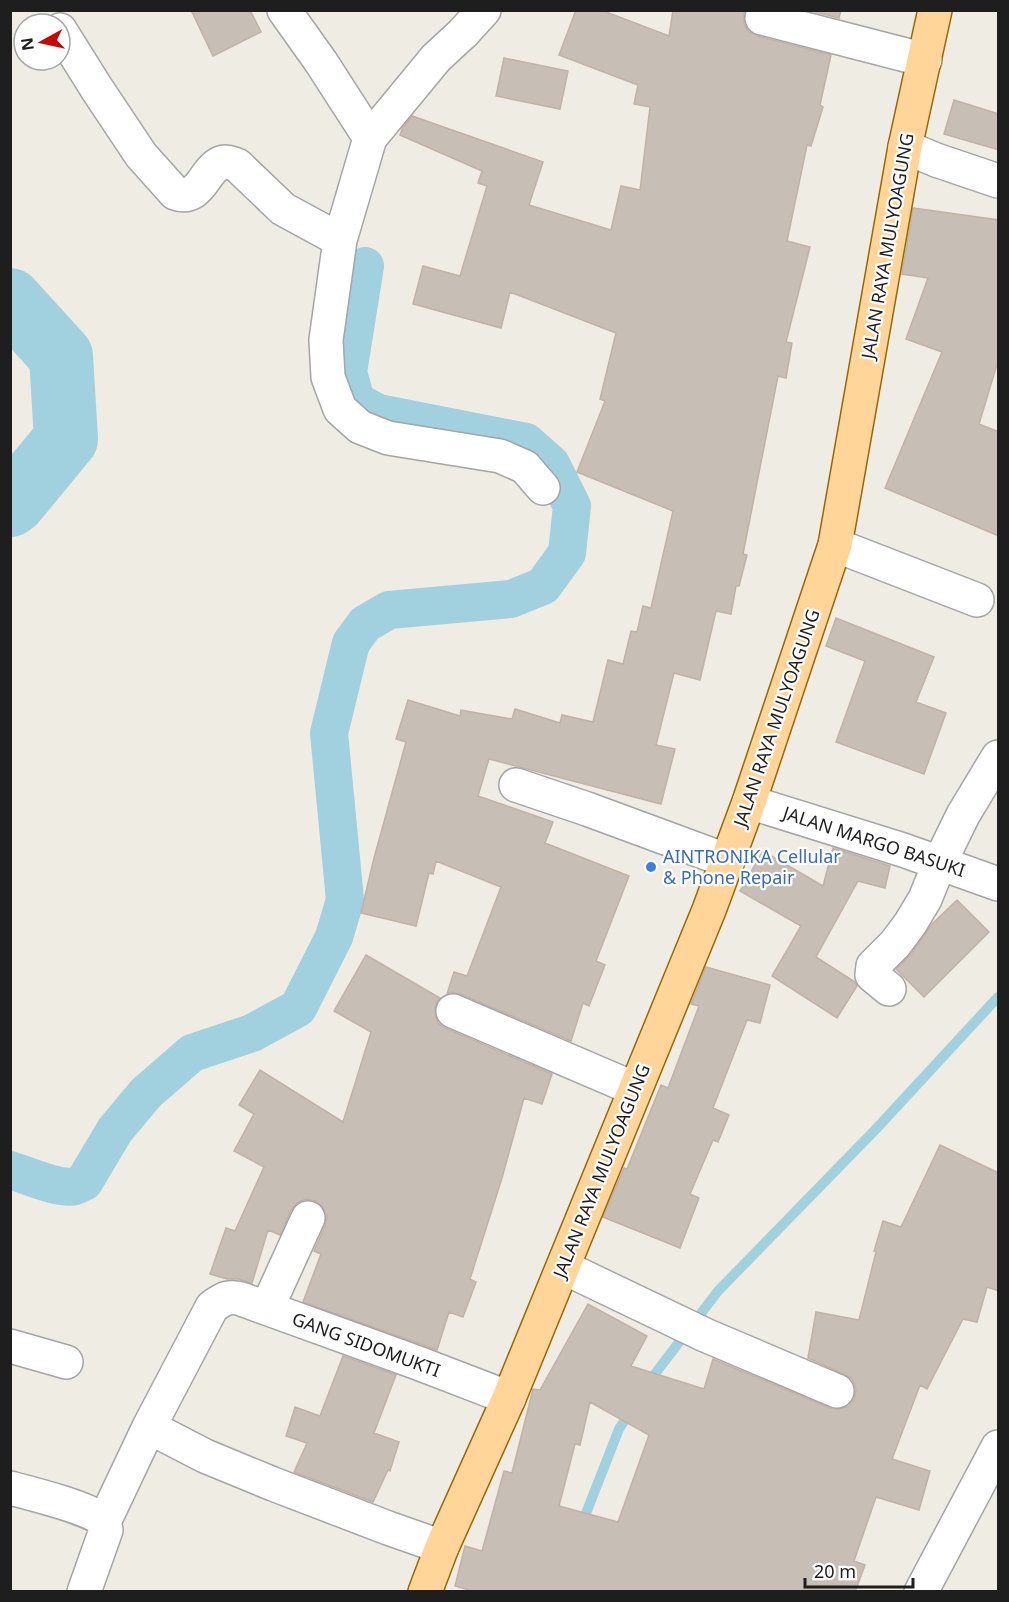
<svg xmlns="http://www.w3.org/2000/svg" width="1009" height="1602" viewBox="0 0 1009 1602" font-family="'Noto Sans',sans-serif">
<style>
.lines{fill:none;stroke-linecap:round;stroke-linejoin:round}
.stream{stroke:#a1d0df;stroke-width:10}
.canal{stroke:#a1d0df;stroke-width:38}
.river{stroke:#a1d0df;stroke-width:64}
.building{fill:#c7beb6;stroke:#c2b2a5;stroke-width:1.5;fill-rule:evenodd}
.minor-casing{stroke:#a5a5a5;stroke-width:36}
.major-casing{stroke:#986900;stroke-width:36}
.minor{stroke:#fff;stroke-width:33}
.major{stroke:#ffd599;stroke-width:33}
.shop-dot{fill:#3f7fe0;stroke:#fff;stroke-width:2}
.labels{text-anchor:middle;stroke-width:4.5;stroke-linejoin:round;paint-order:stroke}
.street-label{font-size:18px;fill:#1e1e1e;stroke:#fff}
.shop-label{font-size:18px;fill:#366cbe;stroke:#fff;text-anchor:start}
</style>
<rect width="100%" height="100%" fill="#efece3"/>
<g class="lines">
<!-- stream -->
<path class="stream" d="M648,1383L718,1291L876,1129L998,997
M581,1526L619,1429L632,1409"/>
<!-- canal -->
<path class="canal" d="M10,1170C27,1175 59,1190 75,1186C78,1185 81,1183 84,1182L115,1130L146,1093L192,1053L252,1033L298,1008L334,937L345,900L329,733L351,643L365,624L389,610L511,599L543,586L567,553L572,506L551,464L526,442L378,413L356,401L348,372L365,266"/>
<!-- river -->
<path class="river" d="M10,300L61,356L66,439L14,502L10,505"/>
</g>
<!-- building -->
<path class="building" d="M191,10H250L261,32L213,56Z
M576,10H601L669,36L673,10H745L744,14V24L749,32L757,36L831,55L820,105L823,107L811,146L807,145L787,241L810,247L786,342L792,343L786,378L778,376L743,554L747,555L739,586H736L731,614L716,611L700,680L674,673L656,745L675,749L661,804L489,759L478,796L553,822L545,843L629,876L596,961L605,965L589,1006L583,1003L571,1041L460,994L451,992L447,994L454,972L467,976L501,887L436,861L433,874L429,873L416,926L361,913L374,858L406,742L396,739L408,700L460,716L461,710L512,719L515,709L560,723L562,715L593,722L608,660L623,664L631,631L637,632L643,606L651,608L673,511L577,472L605,401L600,399L616,333L510,292L501,328L413,304L423,266L460,276L487,186L478,183L482,171L400,135L402,129L412,116L543,162L529,205L611,230L621,186L640,190L650,107L634,104L638,85L559,55Z
M808,10H841L839,18Z
M504,58L568,71L560,109L496,96Z
M954,100L999,114V150L944,134Z
M913,208L999,220V358L979,424L999,432V536L885,488L942,352L906,339L928,278L902,274Z
M836,618L934,657L916,702L946,713L924,774L836,742L865,661L826,646Z
M833,848L890,866L885,888L858,881L816,957L855,982L857,986L837,1018L772,976L801,926L740,891L763,851L823,886Z
M957,900L989,932L924,997L896,969L910,955L931,925Z
M366,955L440,998L436,1004L435,1014L438,1023L445,1028L552,1074L542,1104L524,1098L502,1178L470,1279L476,1282L463,1317L449,1312L437,1350L303,1302L321,1254L314,1251L325,1226L327,1217L323,1207L315,1201L306,1199L297,1203L291,1210L280,1235L268,1230L252,1283L238,1279H227L210,1274L226,1228L235,1231L264,1167L234,1151L254,1114L239,1105L260,1070L343,1122L371,1032L334,1011Z
M706,967L770,985L760,1023L747,1020L713,1108L729,1115L718,1142L713,1140L690,1194L699,1198L680,1248L603,1217L624,1168L627,1169L661,1085L668,1088L699,1006L691,1004Z
M940,1145L999,1173V1291L987,1287L977,1322L963,1319L927,1389L920,1385L892,1459L930,1471L919,1510L876,1497L854,1561L865,1565L855,1592H476L455,1586L465,1546L482,1551L504,1471L512,1473L533,1389L540,1390L588,1304L647,1336L631,1366L704,1389L713,1359L830,1408L840,1409L849,1406L854,1399L856,1389L852,1379L844,1374L808,1358L816,1312L859,1320L876,1252L874,1251L883,1221L901,1227ZM590,1402L649,1435L618,1522L559,1506L575,1444L580,1445Z
M343,1356L396,1375L374,1433L399,1442L390,1471L388,1470L373,1502L294,1472L307,1443L286,1436L295,1407L320,1416Z"/>
<g class="lines">
<defs>
<path id="minor" d="M284,10L321,62L370,138
M484,10L463,33L436,58L370,138L340,240L326,340L328,377L340,409L360,427L388,438L500,456L525,467L543,488
M762,18L925,60
M60,30L97,89L141,155L175,193C202,203 204,166 224,162C228,161 233,164 237,165L283,209L340,240
M905,147L936,160L998,181
M835,545L977,600
M516,785L587,809L728,861
M749,802L903,850L998,884
M889,989L872,975L873,966L895,944L910,924L925,899L940,862L963,815L998,757
M453,1011L635,1089
M563,1267L705,1335L837,1391
M267,1308L308,1218
M10,1346L66,1362
M149,1427L205,1456L273,1484L388,1528L442,1547
M10,1488C29,1493 94,1509 104,1522
M84,1592L106,1530L104,1522L149,1427L212,1307C224,1298 230,1295 244,1300L418,1363L509,1398
M921,1592L998,1447"/>
<path id="major" d="M425,1592L442,1547L509,1398L709,910L749,802L835,545L905,147L935,10"/>
</defs>
<!-- minor casing -->
<use href="#minor" class="minor-casing"/>
<!-- major casing -->
<use href="#major" class="major-casing"/>
<!-- minor -->
<use href="#minor" class="minor"/>
<!-- major -->
<use href="#major" class="major"/>
</g>
<!-- markers -->
<circle class="shop-dot" cx="651" cy="867" r="6"/>
<g class="labels">
<!-- street labels -->
<g class="street-label">
<text transform="translate(888 246) rotate(-80)" y="6">JALAN RAYA MULYOAGUNG</text>
<text transform="translate(777 718) rotate(-71)" y="6">JALAN RAYA MULYOAGUNG</text>
<text transform="translate(874 842) rotate(18)" y="6">JALAN MARGO BASUKI</text>
<text transform="translate(602 1171) rotate(-68)" y="6">JALAN RAYA MULYOAGUNG</text>
<text transform="translate(366 1345) rotate(20)" y="6">GANG SIDOMUKTI</text>
</g>
<!-- shop labels -->
<g class="shop-label">
<text x="663" y="863">AINTRONIKA Cellular<tspan x="663" dy="21">&amp; Phone Repair</tspan></text>
</g>
</g>
<!-- border -->
<rect width="1009" height="1602" fill="none" stroke="#1e1e1e" stroke-width="24"/>
<!-- north arrow -->
<g transform="translate(42 42) rotate(262)"><circle r="28" fill="#ffffff" stroke="#a5a5a5" stroke-width="1.5"/>
<path d="M0-4.5L10 22L0 15L-10 22Z" fill="#cc0500"/>
<text y="-9" font-size="16" font-weight="bold" text-anchor="middle" fill="#1e1e1e">N</text>
</g>
<!-- scale -->
<path d="M805 1578v9h108v-9" fill="none" stroke="#1e1e1e" stroke-width="3"/>
<text x="814" y="1578" font-size="18" fill="#1e1e1e" stroke="#ffffff" stroke-width="4.5" paint-order="stroke">20 m</text>
</svg>
